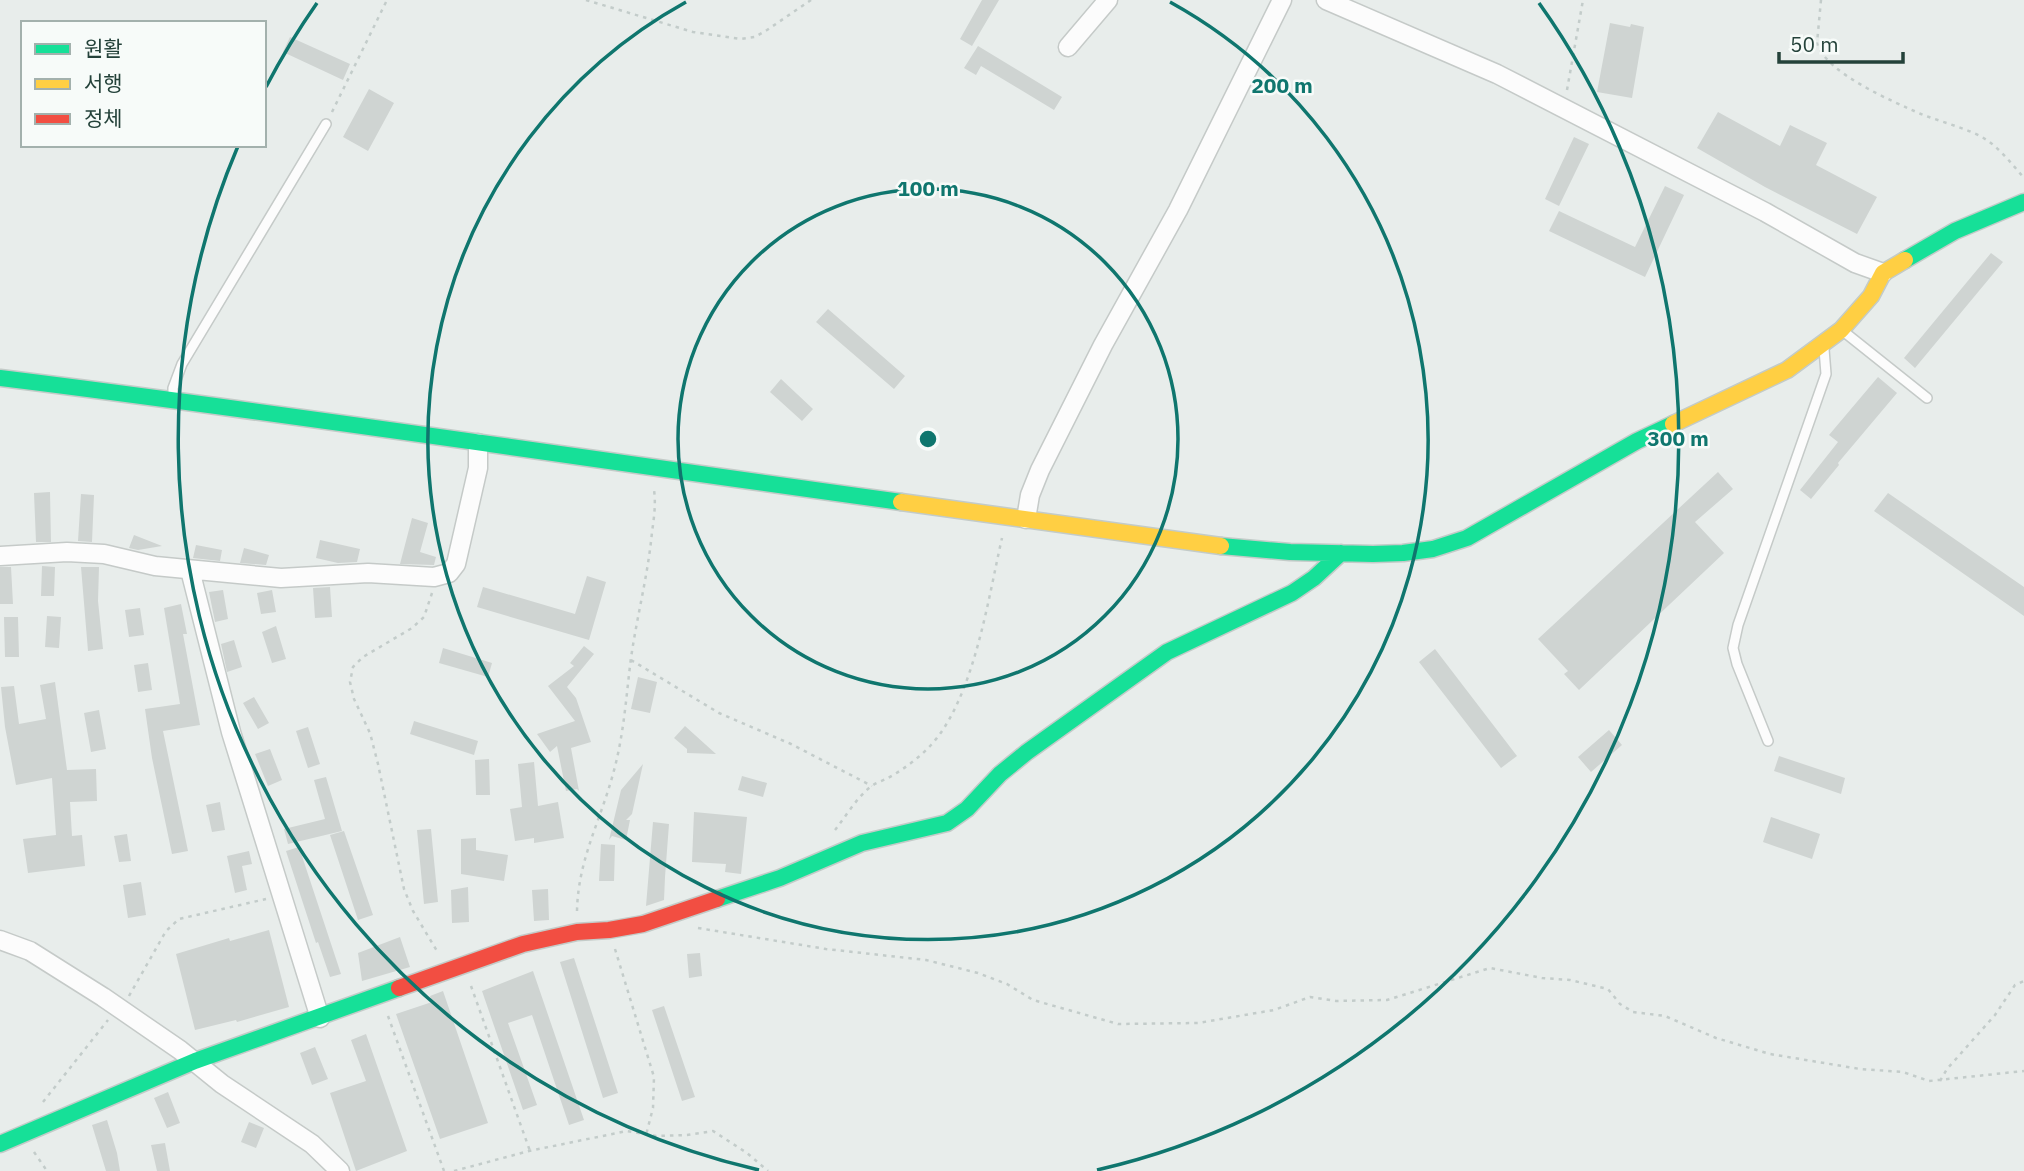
<svg xmlns="http://www.w3.org/2000/svg" width="2024" height="1171" viewBox="0 0 2024 1171" font-family="'IBM Plex Sans','Noto Sans KR',sans-serif">
<style>
.building{fill:#cfd4d2}
.lines{fill:none;stroke-linecap:round;stroke-linejoin:round}
.lane-casing{stroke:#c5cac8;stroke-width:12}
.street-casing{stroke:#c5cac8;stroke-width:21}
.fast-casing{stroke:#c3cbc8;stroke-width:19}
.slow-casing{stroke:#c3cbc8;stroke-width:19}
.jam-casing{stroke:#c3cbc8;stroke-width:19}
.path{stroke:#c3ccca;stroke-width:2.5;stroke-dasharray:3.5 5;stroke-linecap:butt}
.lane{stroke:#fcfcfc;stroke-width:9}
.street{stroke:#fcfcfc;stroke-width:18}
.fast{stroke:#16e098;stroke-width:16}
.slow{stroke:#ffcf43;stroke-width:16}
.jam{stroke:#f24e42;stroke-width:16}
.ring{fill:none;stroke:#0f766e;stroke-width:3.5}
.centre{fill:#0f766e;stroke:#f7fbf9;stroke-width:3.5}
.ring-label{font-size:21px;text-anchor:middle;font-weight:bold;fill:#0f766e;stroke:#f7fbf9;stroke-width:5;stroke-linejoin:round;paint-order:stroke}
</style>
<rect width="100%" height="100%" fill="#e8edeb"/>
<!-- building -->
<path class="building" d="M982,0H999L972,46L960,39Z
M1610,23L1630,27L1631,24L1644,27L1632,98L1597,92Z
M290,37L350,64L343,80L283,52Z
M978,46L1062,97L1054,110L981,66L976,75L964,68Z
M369,89L394,103L368,151L343,137Z
M1718,112L1780,146L1790,125L1827,143L1816,165L1877,197L1857,234L1765,187L1697,148Z
M1574,137L1589,144L1559,206L1545,199Z
M1665,186L1684,195L1645,277L1549,231L1559,211L1635,247Z
M1991,253L2003,262L1915,368L1904,358Z
M828,309L905,376L894,389L816,322Z
M1878,377L1897,393L1838,463L1839,465L1811,499L1800,490L1838,442L1829,435Z
M781,379L813,409L802,421L770,392Z
M1718,472L1733,489L1695,522L1724,553L1579,690L1564,674L1568,671L1538,639Z
M50,492L51,542H36L34,493Z
M1888,493L2024,587V616L1874,511Z
M81,494L94,495L92,542L78,541Z
M412,518L428,523L420,552L436,557L434,565L400,564Z
M134,535L162,546L138,550L129,548Z
M320,540L360,549L357,562L338,563L316,558Z
M196,545L222,550L220,561L193,558Z
M244,548L269,555L266,565L240,563Z
M42,566L55,567L54,596H41Z
M0,567H11L13,604H0Z
M81,567H99L98,601L103,649L88,651Z
M587,576L606,582L589,640L477,607L483,587L575,614Z
M330,587L332,617L315,618L313,588Z
M223,590L228,619L215,622L209,592Z
M272,590L276,612L261,614L257,593Z
M181,604L187,634H183L200,725L163,731L188,851L172,854L152,758L145,709L180,704L164,608Z
M140,608L144,635L129,637L125,610Z
M47,616L61,617L59,648L45,647Z
M4,617H18L19,657H5Z
M276,626L286,659L272,663L262,632Z
M234,640L242,667L227,672L221,644Z
M584,646L594,654L567,687L576,698L591,742L571,748L579,791L577,789L566,791L557,746L550,752L537,734L575,721L548,686L574,666L570,663Z
M443,648L492,663L488,677L439,663Z
M1435,649L1517,756L1501,768L1419,662Z
M148,663L152,690L138,692L134,665Z
M638,677L657,682L650,713L631,709Z
M55,682L67,770L96,769L97,801L70,802L72,836L82,835L85,866L28,873L23,839L56,835L52,778L16,785L5,727L1,687L14,686L19,724L46,719L40,685Z
M254,697L269,723L258,729L243,703Z
M99,710L106,749L91,752L84,713Z
M414,721L478,741L474,755L410,734Z
M685,726L716,754L687,753V749L674,738Z
M308,727L320,764L308,768L296,731Z
M1609,730L1622,745L1591,772L1578,757Z
M270,749L282,780L268,786L255,754Z
M1779,756L1845,778L1841,794L1774,771Z
M489,759L490,795H476L475,760Z
M534,762L538,806L558,802L564,838L534,843V838L515,841L510,809L522,807L518,764Z
M643,764L632,814L626,820H630L626,840L612,836L609,840L621,790Z
M742,776L767,783L763,797L738,790Z
M326,777L342,831L288,844L284,829L325,819L314,780Z
M220,802L225,830L212,832L206,805Z
M694,812L747,817L741,874L725,872L726,864L692,862Z
M1771,817L1820,834L1812,859L1763,842Z
M653,822L669,824L665,877L664,900L646,906Z
M431,829L438,902L424,904L417,830Z
M344,831L373,915L358,920L330,835Z
M127,834L131,861L119,862L114,836Z
M476,838V850L508,855L504,881L461,874V839Z
M601,844L615,845L614,881H599Z
M299,847L341,974L330,977L318,942L316,943L286,851Z
M249,851L252,864L242,866L247,890L235,893L227,856Z
M141,882L146,915L128,918L123,885Z
M468,887L469,922L452,923L451,890Z
M548,889L549,920L534,921L532,890Z
M269,930L289,1007L237,1022L236,1020L195,1030L176,954L229,938L230,941Z
M400,937L410,967L362,981L358,953Z
M700,953L702,976L689,978L687,954Z
M574,958L618,1093L603,1098L560,962Z
M533,971L584,1120L569,1125L532,1015L508,1023L537,1105L523,1110L482,991Z
M443,991L488,1123L440,1139L396,1014L432,1002L430,996Z
M664,1006L695,1097L682,1101L652,1010Z
M366,1034L407,1151L356,1171L330,1093L366,1081L351,1040Z
M315,1047L328,1079L312,1085L300,1053Z
M168,1092L180,1123L167,1128L154,1098Z
M107,1120L117,1153L120,1171H106L92,1125Z
M249,1122L264,1128L256,1148L241,1142Z
M165,1143L170,1171H157L151,1145Z"/>
<g class="lines">
<defs>
<path id="lane" d="M1843,331L1927,398
M173,397V388L182,364L326,124
M1768,741L1737,664L1733,648L1738,625L1826,374L1824,349"/>
<path id="street" d="M1326,0L1497,74L1765,212L1855,263L1883,273
M1068,47L1108,0
M1026,519L1030,495L1040,470L1103,345L1178,210L1282,0
M0,556L67,552L104,554L155,566L281,578L368,573L434,577L449,573L456,564L478,468V443
M190,570L231,732L320,1018
M0,940L30,951L103,997L180,1050L222,1084L312,1144L340,1171"/>
<path id="fast" d="M1905,260L1955,231L2024,202
M0,378C301,415 601,461 901,502
M1221,546L1290,552L1373,554L1403,553L1433,549L1467,538L1637,441L1673,424
M717,899L780,878L862,843L947,823L967,809L1000,774L1027,752L1167,652L1292,593L1314,578L1341,553
M0,1144L195,1061L399,988"/>
<path id="slow" d="M1673,424L1787,370L1841,330L1871,296L1883,273L1905,260
M901,502L1221,546"/>
<path id="jam" d="M399,988L523,944L577,932L609,930L643,924L717,899"/>
</defs>
<!-- lane casing -->
<use href="#lane" class="lane-casing"/>
<!-- street casing -->
<use href="#street" class="street-casing"/>
<!-- fast casing -->
<use href="#fast" class="fast-casing"/>
<!-- slow casing -->
<use href="#slow" class="slow-casing"/>
<!-- jam casing -->
<use href="#jam" class="jam-casing"/>
<!-- path -->
<path class="path" d="M586,0L693,32L740,39L755,37L767,30L811,0
M1821,0L1817,43C1825,73 1894,102 1921,114C1941,122 1963,127 1982,137C1999,147 2011,163 2024,178
M1567,90L1583,0
M332,112L387,0
M432,593L424,617L412,628L363,657L353,667L350,682L354,699L370,733L378,764L404,889L413,911L437,951
M631,660L719,713L791,744L872,786
M835,830C846,816 856,799 869,788C875,783 882,781 888,778C904,769 919,758 931,745C974,698 988,599 1002,538
M577,911C578,860 600,822 613,774C624,735 626,697 631,658C637,616 648,575 652,532C654,518 656,504 654,490
M698,928L826,949L926,960L978,973L1007,984L1033,1000L1118,1024L1198,1023L1274,1010L1310,997L1336,1001L1387,1000L1490,968L1542,978L1570,980L1608,989L1620,1004L1633,1012L1665,1016L1716,1038L1770,1054L1860,1069L1903,1072L1929,1081L2024,1071
M615,949L654,1077L653,1108L646,1135
M471,986L530,1151
M129,996L166,931L179,919L266,899
M388,1016L444,1171
M1940,1081L1947,1069L1995,1015L2015,985L2024,981
M43,1102L108,1020
M34,1152L47,1171
M454,1171L529,1151L627,1131L656,1136L687,1135L713,1131L747,1153L768,1171"/>
<!-- lane -->
<use href="#lane" class="lane"/>
<!-- street -->
<use href="#street" class="street"/>
<!-- fast -->
<use href="#fast" class="fast"/>
<!-- slow -->
<use href="#slow" class="slow"/>
<!-- jam -->
<use href="#jam" class="jam"/>
</g>
<!-- distance rings -->
<g class="ring">
<circle cx="928" cy="439" r="250"/>
<path d="M1170 2A500 500 0 1 1 686 2"/>
<path d="M759 1170A750 750 0 0 1 238 146M266 87A750 750 0 0 1 317 3M1539 3A750 750 0 0 1 1097 1170"/>
</g>
<circle cx="928" cy="439" r="10" class="centre"/>
<g class="ring-label">
<text x="1282" y="93">200 m</text>
<text x="928" y="196">100 m</text>
<text x="1678" y="446">300 m</text>
</g>
<!-- legend -->
<rect x="21" y="21" width="245" height="126" fill="#f7fbf9" stroke="#a3b1ad" stroke-width="2"/>
<rect x="35" y="44" width="35" height="10" fill="#16e098" stroke="#a3b1ad" stroke-width="2"/>
<text x="84" y="56" font-size="21" fill="#24423a">원활</text>
<rect x="35" y="79" width="35" height="10" fill="#ffcf43" stroke="#a3b1ad" stroke-width="2"/>
<text x="84" y="91" font-size="21" fill="#24423a">서행</text>
<rect x="35" y="114" width="35" height="10" fill="#f24e42" stroke="#a3b1ad" stroke-width="2"/>
<text x="84" y="126" font-size="21" fill="#24423a">정체</text>
<!-- scale -->
<path d="M1779 52v10h124v-10" fill="none" stroke="#24423a" stroke-width="3.5"/>
<text x="1790" y="52" font-size="21" fill="#24423a" stroke="#f7fbf9" stroke-width="5" paint-order="stroke">50 m</text>
</svg>
